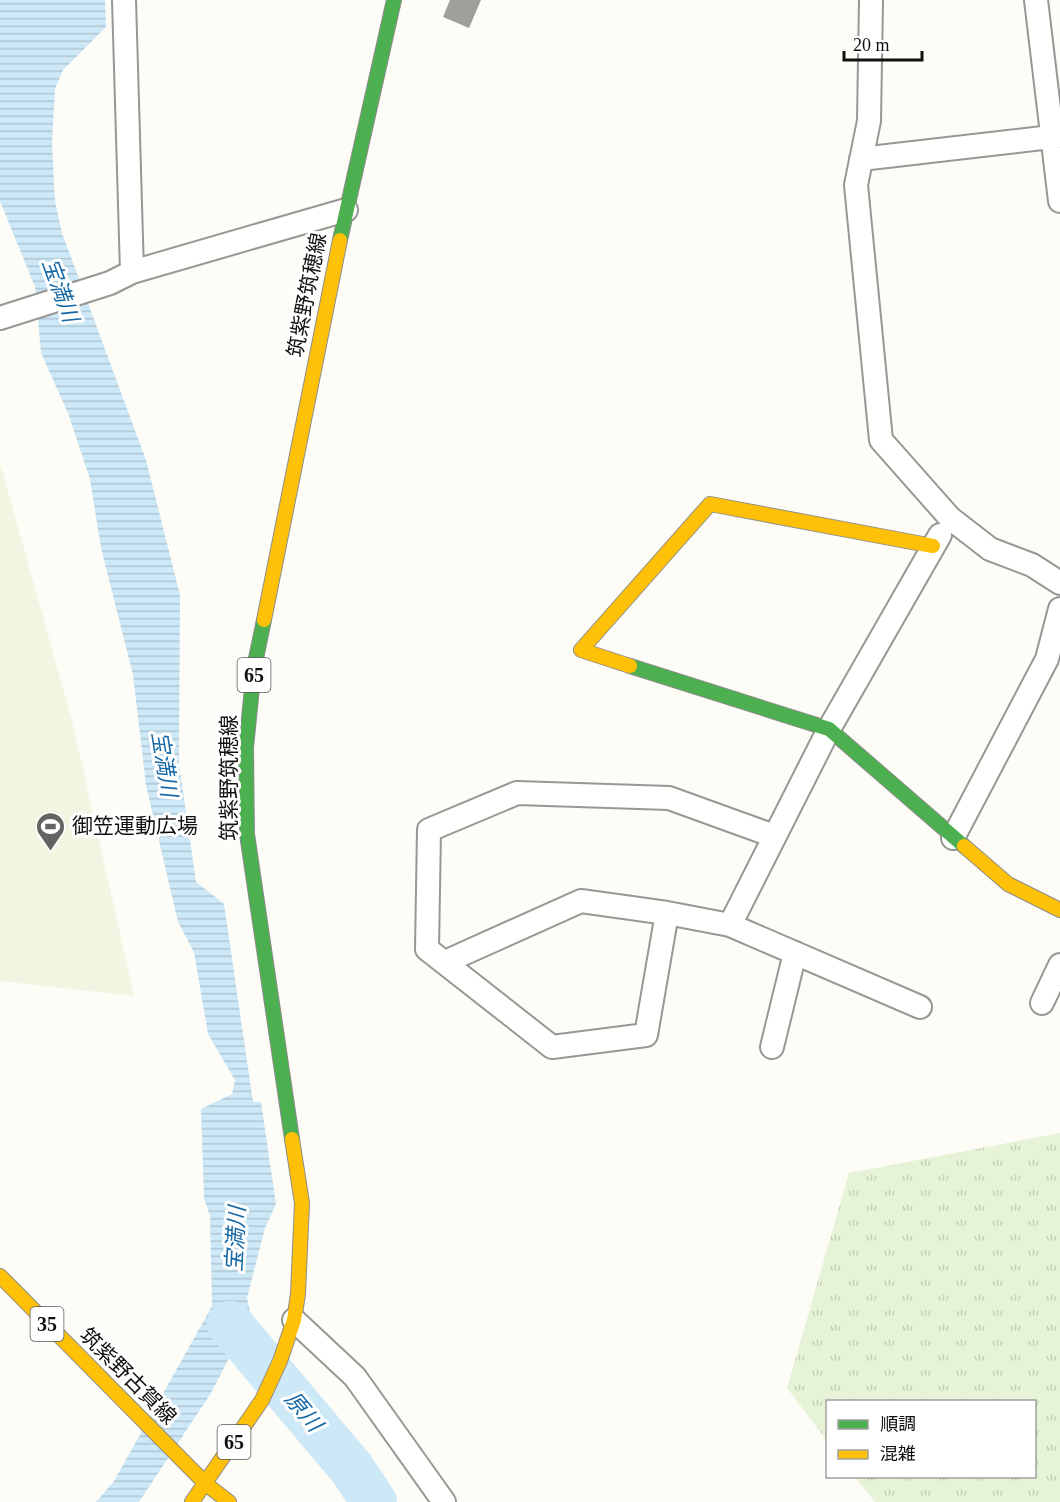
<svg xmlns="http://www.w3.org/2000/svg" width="1060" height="1502" viewBox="0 0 1060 1502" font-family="'Times New Roman','Noto Sans JP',serif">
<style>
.grass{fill:url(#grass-tufts)}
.pitch{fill:#f0f6e1}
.water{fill:url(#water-rules)}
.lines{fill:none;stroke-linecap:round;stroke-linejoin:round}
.river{stroke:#cde8f7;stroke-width:46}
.building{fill:#a19f9c}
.street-casing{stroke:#979795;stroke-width:26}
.fast-casing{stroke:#8e8d8b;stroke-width:16}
.slow-casing{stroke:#8e8d8b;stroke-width:16}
.street{stroke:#fffffe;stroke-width:22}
.fast{stroke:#4caf50;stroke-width:14}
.slow{stroke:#ffc107;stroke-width:14}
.labels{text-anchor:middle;stroke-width:6;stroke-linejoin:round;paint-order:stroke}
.shield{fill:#fff;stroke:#585858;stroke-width:1.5}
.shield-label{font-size:20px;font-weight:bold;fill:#111}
.street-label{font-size:21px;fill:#111;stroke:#fff}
.poi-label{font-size:21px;fill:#111;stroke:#fff;text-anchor:start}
.water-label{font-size:22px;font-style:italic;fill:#1768a6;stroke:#fff}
</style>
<defs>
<pattern id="grass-tufts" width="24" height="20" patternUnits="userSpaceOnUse" patternTransform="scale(1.5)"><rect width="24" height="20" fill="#e7f3d7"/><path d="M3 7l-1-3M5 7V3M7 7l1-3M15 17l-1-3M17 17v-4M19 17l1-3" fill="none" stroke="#c5cfb8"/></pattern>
<pattern id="water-rules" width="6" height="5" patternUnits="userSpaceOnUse" patternTransform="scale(1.5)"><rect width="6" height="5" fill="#cde8f7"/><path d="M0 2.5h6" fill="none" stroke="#afc6d3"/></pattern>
</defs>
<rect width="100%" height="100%" fill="#fdfcf7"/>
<!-- grass -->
<path class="grass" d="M1060,1133V1502H875L855,1477L1034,1476V1402H828L827,1441L787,1388L849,1173Z"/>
<!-- pitch -->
<path class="pitch" d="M0,463L72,721L134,996L0,981Z"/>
<!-- water -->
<path class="water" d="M0,0H105L106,27L63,70L55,89L52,143L55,201L62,233L146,460L180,595L179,764L196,882L224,904L253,1102H261L276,1204L265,1228L247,1298L251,1316L211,1393L139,1502H96L114,1481L212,1306L210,1216L204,1198L201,1109L232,1094L235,1080L208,1034L194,952L178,922L146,785L133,675L101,548L90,479L68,413L41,353L35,287L0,201Z"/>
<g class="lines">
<!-- river -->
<path class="river" d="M230,1324L352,1469L374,1502"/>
</g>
<!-- building -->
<path class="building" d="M450,0H481L469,28L443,17Z"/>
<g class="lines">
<defs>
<path id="street" d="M124,0L132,272
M871,0L869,121L856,185L881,440L950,518L990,549L1032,565L1060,583
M1036,0L1060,201
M861,159L1060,136
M0,318L110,283L132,272L346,210
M953,838L1047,659L1060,609
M667,913L646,1035L552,1047L427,949L429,830L517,793L669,798L774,836
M730,925L829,729L940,535
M445,962L581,901L667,913L730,925L920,1007
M1042,1003L1060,965
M772,1047L795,953
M294,1320L355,1377L444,1502"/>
<path id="fast" d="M340,240L394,0
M264,620L254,668L246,748L247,834L292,1139
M630,666L829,729L964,846"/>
<path id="slow" d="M264,620L340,240
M630,666L581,650L710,504L933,546
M964,846L1008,884L1060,910
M0,1276L206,1484L229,1502
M192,1502L262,1400L280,1361L294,1320L298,1294L302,1203L292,1139"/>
</defs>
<!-- street casing -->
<use href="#street" class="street-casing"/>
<!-- fast casing -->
<use href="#fast" class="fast-casing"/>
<!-- slow casing -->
<use href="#slow" class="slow-casing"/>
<!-- street -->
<use href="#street" class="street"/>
<!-- fast -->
<use href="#fast" class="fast"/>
<!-- slow -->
<use href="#slow" class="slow"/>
</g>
<!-- icons -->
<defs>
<symbol id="stadium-pin" viewBox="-11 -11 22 30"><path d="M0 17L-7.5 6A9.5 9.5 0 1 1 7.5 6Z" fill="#646362" stroke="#fff"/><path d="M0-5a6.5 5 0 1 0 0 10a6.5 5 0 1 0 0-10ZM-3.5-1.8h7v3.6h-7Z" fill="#fff"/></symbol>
</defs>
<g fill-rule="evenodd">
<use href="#stadium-pin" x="34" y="810" width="33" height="45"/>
</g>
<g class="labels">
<!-- shield labels -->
<g class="shield">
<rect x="237.5" y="658" width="33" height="34" rx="4.5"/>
<rect x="30.5" y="1307" width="33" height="34" rx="4.5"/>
<rect x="217.5" y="1425" width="33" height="34" rx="4.5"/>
</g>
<g class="shield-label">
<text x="254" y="682">65</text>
<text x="47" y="1331">35</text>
<text x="234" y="1449">65</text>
</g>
<!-- street labels -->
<g class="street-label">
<text transform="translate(307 295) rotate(-79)" y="7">筑紫野筑穂線</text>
<text transform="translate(229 778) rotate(-90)" y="7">筑紫野筑穂線</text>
<text transform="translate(128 1376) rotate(45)" y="7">筑紫野古賀線</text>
</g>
<!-- poi labels -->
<g class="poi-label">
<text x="72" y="833">御笠運動広場</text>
</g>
<!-- water labels -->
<g class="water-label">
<text transform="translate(61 290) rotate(70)" y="8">宝満川</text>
<text transform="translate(165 764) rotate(81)" y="8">宝満川</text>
<text transform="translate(235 1239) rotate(-87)" y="8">宝満川</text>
<text transform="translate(304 1411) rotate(50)" y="8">原川</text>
</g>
</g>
<!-- legend -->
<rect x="826" y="1400" width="210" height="78" fill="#ffffff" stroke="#a0a0a0" stroke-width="1.5"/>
<rect x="838" y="1420" width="30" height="9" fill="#4caf50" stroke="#a0a0a0" stroke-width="1.5"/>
<text x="880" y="1430" font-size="18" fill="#111111">順調</text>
<rect x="838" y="1450" width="30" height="9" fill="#ffc107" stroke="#a0a0a0" stroke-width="1.5"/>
<text x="880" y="1460" font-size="18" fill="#111111">混雑</text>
<!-- scale -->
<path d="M844 51v9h78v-9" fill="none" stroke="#111111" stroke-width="3"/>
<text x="853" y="51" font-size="18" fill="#111111" stroke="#ffffff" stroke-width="4.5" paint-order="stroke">20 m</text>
</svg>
